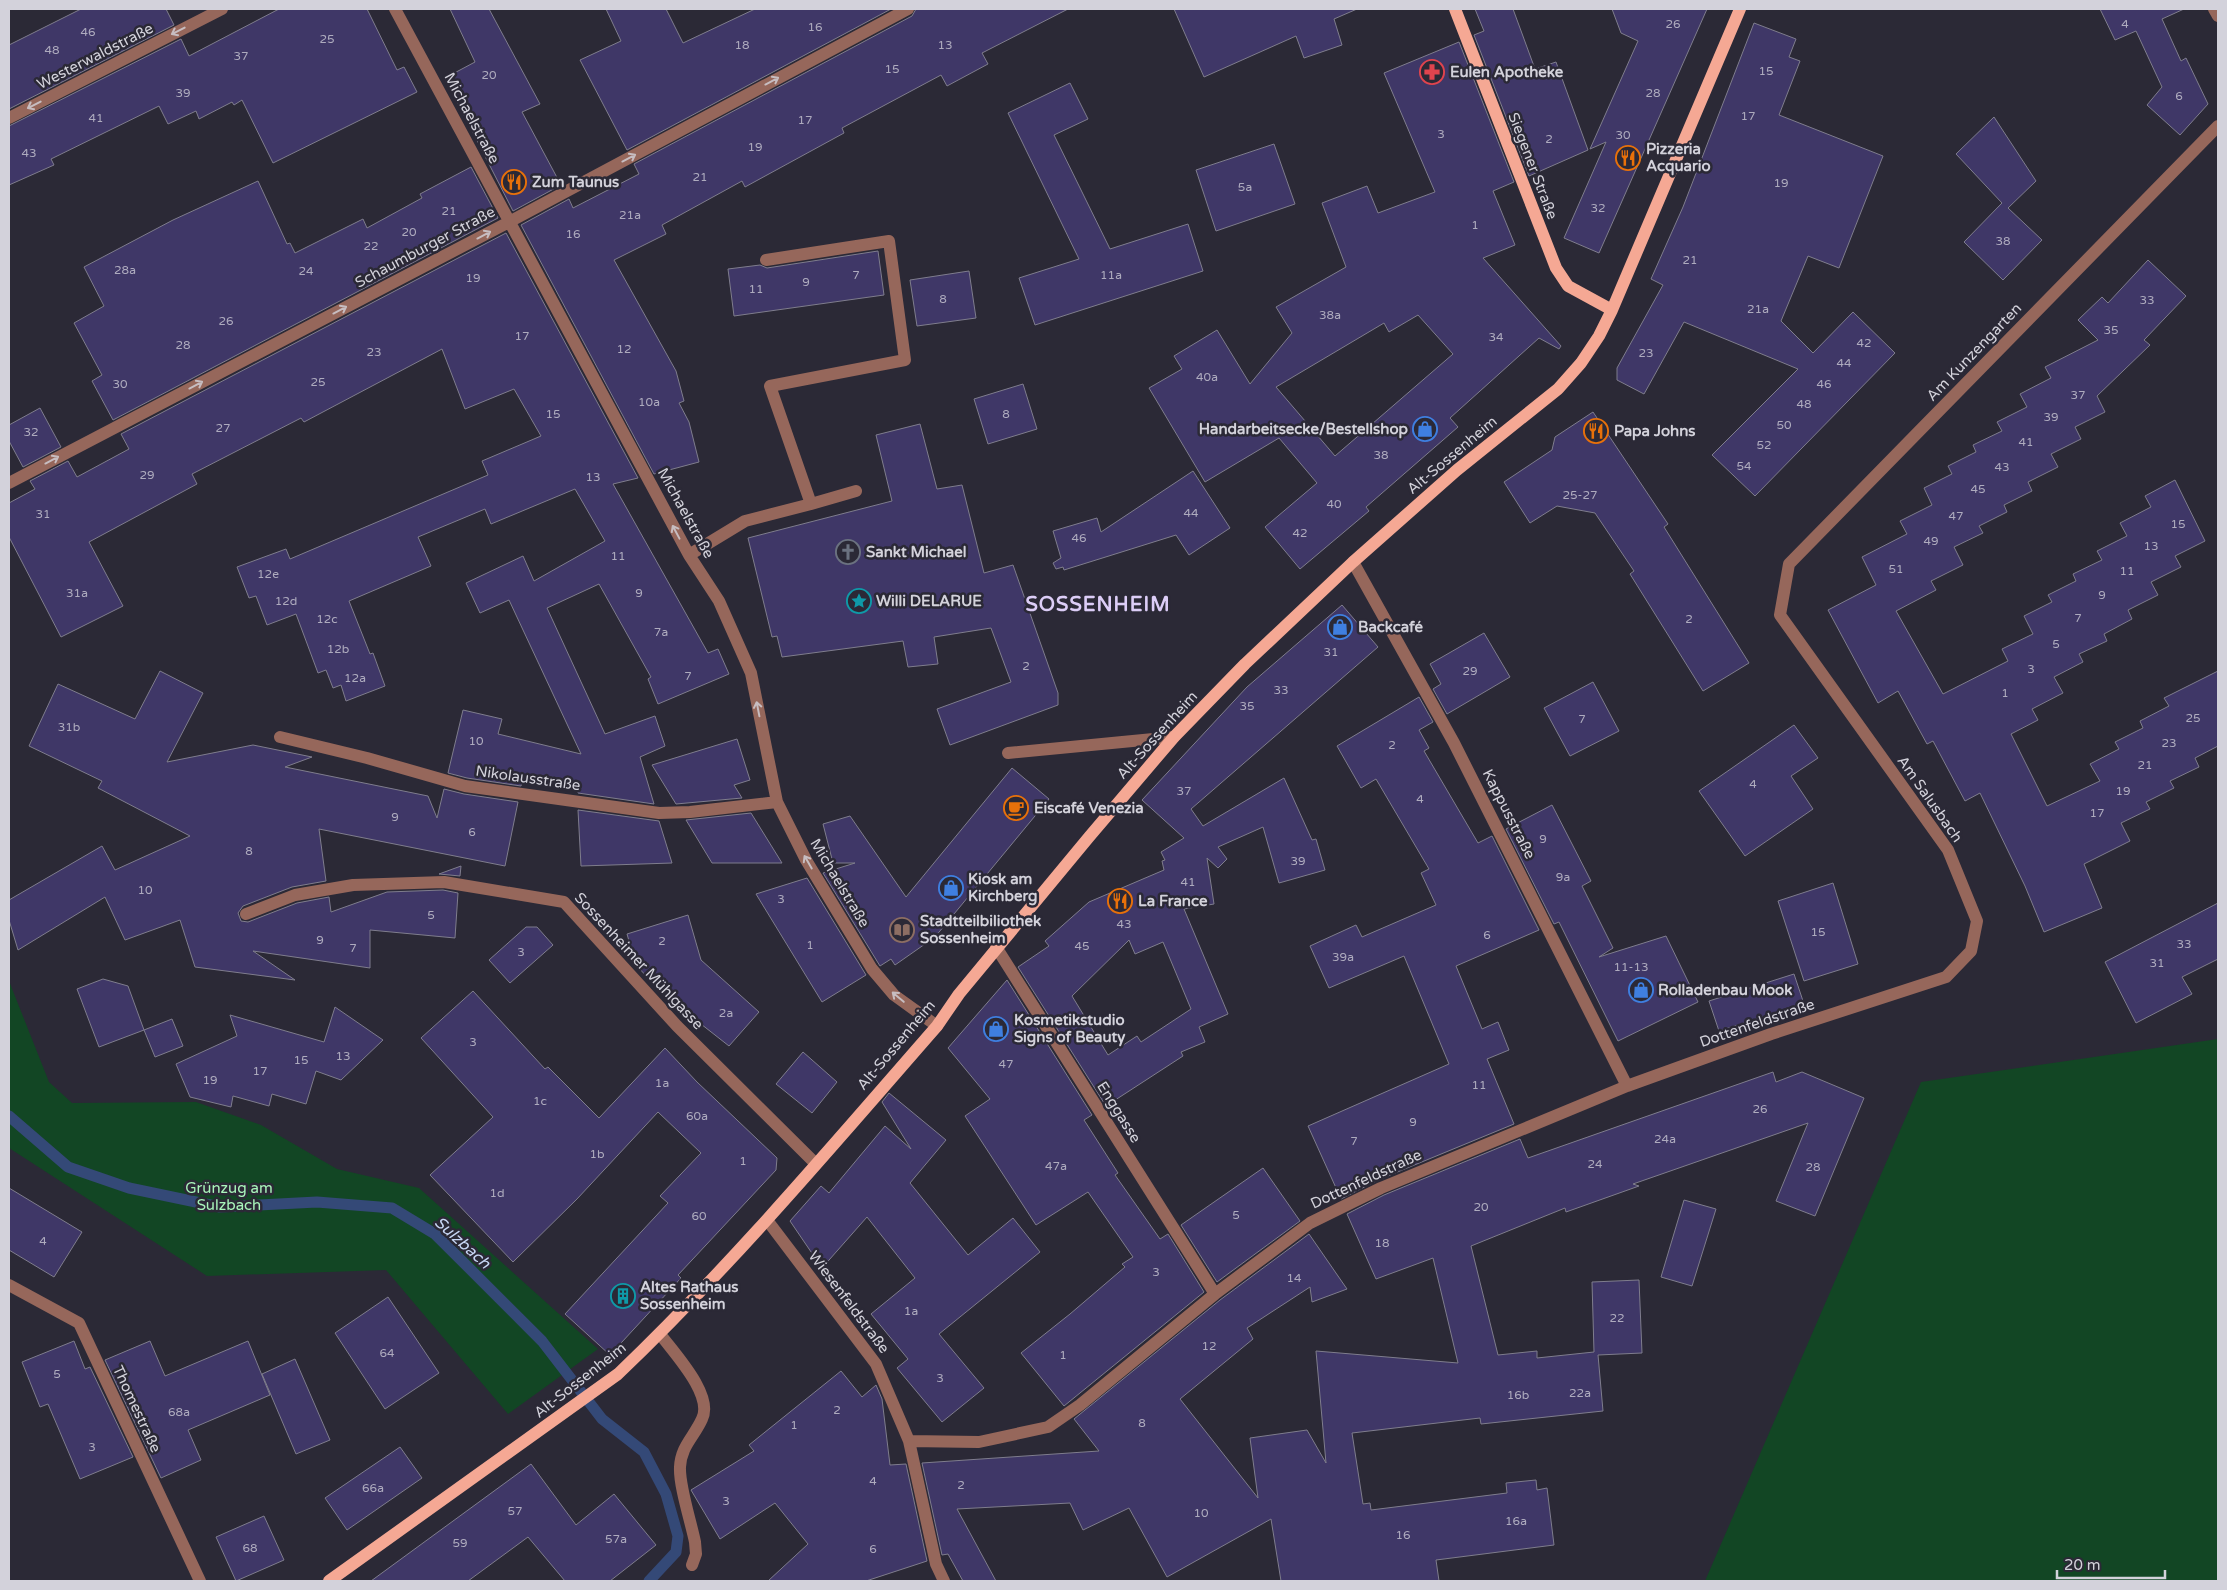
<svg xmlns="http://www.w3.org/2000/svg" width="2227" height="1590" viewBox="0 0 2227 1590" font-family="'Varela Round',sans-serif">
<style>
.green{fill:#124624}
.lines{fill:none;stroke-linecap:round;stroke-linejoin:round}
.stream{stroke:#344977;stroke-width:11}
.building{fill:#3f3767;stroke:#7f7d8d;fill-rule:evenodd}
.minor{stroke:#96675b;stroke-width:12}
.major{stroke:#f5a894;stroke-width:12}
.oneway{stroke:#c7bdc1}
.labels{text-anchor:middle;stroke-width:5;stroke-linejoin:round;paint-order:stroke}
.number-label{font-size:12px;fill:#aeabbe}
.street-label{font-size:15px;fill:#d3d2db;stroke:#2b2936}
.poi-label{font-size:15px;font-weight:bold;fill:#d3d2db;stroke:#2b2936;text-anchor:start}
.park-label{font-size:15px;fill:#a9f6bb;stroke:#2b2936}
.water-label{font-size:16px;font-style:italic;fill:#c7d6f4;stroke:#2b2936}
.district-label{font-size:20px;font-weight:bold;letter-spacing:1px;fill:#dccdf7;stroke:#2b2936}
</style>
<rect width="100%" height="100%" fill="#2b2936"/>
<!-- green -->
<path class="green" d="M9,981L49,1082L72,1103L196,1102L261,1125L337,1169L419,1188L598,1349L508,1414L386,1270L207,1276L9,1148Z
M2218,1039V1581H1705L1921,1082Z"/>
<g class="lines">
<!-- stream -->
<path class="stream" d="M9,1116L68,1167L129,1188L220,1207L317,1202L392,1208L435,1234L542,1341L602,1419L644,1452L666,1494L678,1536L676,1552L649,1581"/>
</g>
<!-- building -->
<path class="building" d="M81,9H166L174,25L9,109V45Z
M279,9H367L397,70L404,67L417,92L273,163L242,100L234,105L232,102L199,119L196,111L168,124L159,106L51,159L54,165L9,185V126L181,39L189,56Z
M450,9H489L540,104L522,112L561,185L513,211L445,78L475,62Z
M606,9H666L683,43L755,9H891L627,150L580,60L621,41Z
M916,9H1068L982,53L988,64L947,86L941,75L842,128L844,133L745,187L742,181L662,225L666,234L614,260L676,371L684,401L679,403L689,422L699,462L654,474L521,225L569,199L573,208L639,174L634,164L912,16Z
M1174,9H1357L1334,19L1342,45L1304,58L1296,36L1204,77Z
M1475,9H1513L1535,69L1556,62L1588,150L1529,176L1474,35L1484,31Z
M1612,9H1707L1599,253L1564,238L1606,142L1590,149L1638,41L1621,33Z
M2100,9H2184L2162,19L2181,61L2186,58L2208,104L2180,135L2147,105L2162,87L2136,31L2115,40Z
M1754,23L1796,39L1789,57L1800,61L1779,115L1883,156L1839,268L1808,256L1781,321L1813,353L1853,312L1895,353L1755,496L1712,455L1798,369L1684,322L1644,394L1617,380V368L1663,285L1651,279L1683,207Z
M1459,42L1514,182L1493,191L1515,245L1483,258L1561,346L1559,349L1539,338L1450,418L1458,427L1366,507L1369,511L1300,569L1265,527L1317,483L1279,438L1205,482L1149,388L1182,369L1174,356L1217,330L1250,384L1292,333L1276,307L1346,267L1322,203L1367,186L1378,213L1435,192L1384,73ZM1418,315L1453,354L1335,456L1276,387L1384,323L1389,332Z
M1070,83L1088,119L1054,135L1110,249L1188,224L1203,271L1035,325L1019,278L1079,259L1008,113Z
M1994,117L2036,181L2008,208L2042,240L2003,280L1964,242L2002,203L1956,154Z
M1274,144L1295,204L1216,231L1196,170Z
M471,167L498,218L113,420L92,381L102,375L74,323L104,306L84,267L173,220L258,181L287,244L290,243L295,253L363,219L367,228L422,198L420,194Z
M506,233L638,478L613,484L708,653L718,649L729,674L658,704L648,679L651,677L599,584L547,608L605,734L655,716L665,746L640,757L654,804L578,793L577,787L524,775L521,786L467,778L448,773L463,710L502,719L498,734L581,754L509,600L480,613L466,583L523,556L534,581L605,541L575,489L491,524L485,509L418,537L431,566L349,601L370,654L373,653L385,686L346,701L341,685L333,688L326,670L318,673L296,614L267,625L256,596L249,598L237,567L286,549L290,559L488,475L482,461L541,436L514,389L465,409L442,349L304,422L301,418L192,474L197,484L89,542L123,606L61,637L9,537V503L35,489L30,481L68,461L77,477L129,449L121,434Z
M878,251L884,295L734,316L728,269L760,265L767,268Z
M2148,260L2186,296L2144,340L2150,345L2097,396L2105,412L2075,427L2081,439L2051,454L2058,467L2028,482L2032,491L2004,505L2007,512L1979,526L1983,533L1954,547L1963,565L1931,581L1936,590L1896,611L1943,694L2008,661L2002,649L2033,634L2024,616L2052,602L2048,595L2076,581L2073,574L2102,560L2097,551L2127,536L2120,523L2151,507L2145,496L2175,480L2205,541L2175,556L2181,567L2151,582L2158,595L2128,610L2132,619L2104,634L2107,641L2079,654L2083,662L2054,677L2063,693L2032,709L2038,720L2011,734L2047,806L2100,781L2090,764L2119,749L2115,742L2143,728L2140,721L2169,706L2164,698L2218,671V746L2195,758L2199,767L2170,781L2174,788L2146,802L2150,809L2121,823L2130,841L2084,864L2102,908L2044,932L2025,886L1980,793L1965,801L1933,741L1927,744L1898,691L1878,703L1828,610L1876,585L1862,557L1907,534L1900,521L1932,505L1924,488L1952,474L1948,466L1976,452L1973,445L2002,431L1997,422L2027,407L2020,394L2051,378L2045,367L2098,340L2078,320L2102,297L2108,303Z
M969,271L976,318L917,326L910,280Z
M1023,384L1037,429L988,444L974,399Z
M40,408L61,447L23,467L9,441V425Z
M1593,412L1668,524L1664,527L1749,663L1703,691L1630,574L1634,571L1595,513L1557,506L1530,523L1504,482L1552,450L1555,437Z
M920,424L937,489L962,485L984,573L1013,565L1058,693V705L950,745L937,709L1011,682L991,628L934,637L938,664L908,667L903,641L782,657L777,636L772,637L748,538L892,501L876,435Z
M1193,471L1230,528L1189,555L1176,535L1064,570L1063,567L1056,569L1053,563L1061,558L1053,531L1097,518L1101,532Z
M1342,605L1378,647L1191,809L1203,826L1284,778L1312,840L1316,839L1325,870L1279,883L1263,827L1218,847L1227,859L1218,868L1207,858L1214,904L1184,909L1228,1014L1199,1027L1205,1042L1181,1052L1183,1056L1106,1106L1018,967L1049,946L1045,941L1089,902L1164,870L1162,861L1165,860L1161,852L1184,838L1142,800L1247,687ZM1129,940L1135,954L1163,942L1191,1009L1141,1042L1137,1036L1108,1055L1072,996Z
M1484,633L1510,677L1447,714L1433,689L1441,684L1430,664Z
M160,671L203,693L167,762L253,745L312,757L285,767L428,796L437,818L444,789L464,794L518,802L505,866L319,829L326,881L292,887L243,906L238,913L241,921L248,922L297,903L329,897L331,912L387,892L443,890L458,893L455,938L370,930V968L253,951L295,980L195,967L180,920L125,940L105,897L18,950L9,920V900L102,846L115,870L190,836L98,788L102,781L29,746L58,684L135,719Z
M1593,682L1619,731L1570,756L1544,708Z
M1419,697L1433,722L1419,730L1429,748L1424,751L1478,843L1492,836L1539,930L1456,966L1482,1029L1498,1022L1509,1050L1487,1059L1514,1124L1378,1180L1341,1199L1308,1126L1449,1064L1404,956L1329,988L1310,946L1356,925L1362,937L1436,905L1421,873L1429,869L1376,779L1361,788L1337,746Z
M1794,725L1818,758L1791,776L1813,809L1745,856L1699,791Z
M737,739L750,780L734,785L742,798L676,804L652,765Z
M1012,768L1049,799L935,937L895,965L891,959L880,966L823,873L855,863H833L823,824L850,816L906,897Z
M1552,805L1591,881L1582,886L1613,948L1599,957L1666,936L1698,1002L1618,1041L1559,922L1554,924L1506,829Z
M578,810L659,821L672,863L581,866Z
M751,813L782,863H712L686,820Z
M461,866L460,876L439,874Z
M807,878L866,975L822,1002L756,894Z
M1833,883L1858,964L1804,981L1778,901Z
M2218,903V959L2182,977L2192,994L2136,1023L2105,962Z
M688,915L701,960L759,1012L729,1046L664,995L636,965L627,934Z
M526,927H537L553,945L510,983L489,960Z
M1794,974L1804,1004L1719,1031L1709,1001Z
M103,979L128,986L144,1030L99,1047L77,989Z
M1007,980L1092,1115L1084,1120L1118,1173L1115,1175L1160,1239L1168,1234L1204,1292L1064,1406L1021,1353L1070,1314L1125,1267L1122,1264L1133,1257L1088,1192L1036,1225L965,1116L990,1099L948,1048Z
M473,991L545,1069L548,1067L599,1118L665,1048L697,1082L777,1158L776,1170L678,1275L681,1278L610,1355L565,1314L668,1203L660,1196L701,1153L658,1112L577,1199L513,1262L430,1175L493,1117L421,1038Z
M335,1007L383,1040L341,1080L316,1071L306,1104L272,1094L269,1106L233,1096L231,1107L190,1097L176,1064L237,1036L230,1015L324,1042Z
M172,1019L183,1046L155,1057L144,1030Z
M803,1052L837,1082L812,1113L776,1084Z
M1773,1072L1776,1082L1802,1072L1864,1098L1815,1216L1776,1201L1808,1123L1633,1184L1639,1186L1566,1212L1565,1208L1471,1246L1498,1355L1537,1351V1358L1594,1352L1592,1282L1639,1280L1642,1353L1598,1355L1603,1411L1481,1424L1480,1418L1352,1433L1363,1504L1370,1503L1371,1510L1507,1493L1506,1483L1536,1480L1537,1490L1547,1488L1554,1545L1436,1560L1439,1581H1281L1271,1519L1167,1577L1129,1508L1083,1530L1070,1503L957,1509L996,1581H963L948,1554L942,1555L922,1463L1099,1451L1074,1419L1220,1300L1309,1234L1347,1289L1312,1302L1310,1287L1247,1328L1253,1339L1180,1399L1258,1498L1250,1438L1307,1430L1326,1463L1316,1351L1458,1363L1433,1258L1376,1279L1347,1214L1384,1195L1520,1139L1528,1158Z
M889,1093L946,1140L910,1183L968,1255L1013,1218L1040,1252L939,1334L984,1388L942,1422L897,1368L908,1359L871,1314L915,1278L867,1217L822,1268L790,1221L821,1186L829,1193L885,1126L911,1149L882,1102Z
M1263,1168L1300,1221L1217,1282L1181,1225Z
M9,1188L82,1232L54,1277L9,1250Z
M1684,1200L1716,1209L1692,1286L1661,1277Z
M388,1297L439,1373L385,1409L335,1333Z
M74,1341L85,1369L90,1367L133,1457L80,1479L48,1404L40,1407L22,1362Z
M150,1341L165,1376L248,1341L270,1395L188,1430L201,1460L161,1478L105,1360Z
M295,1359L330,1440L296,1454L262,1374Z
M841,1371L862,1397L876,1385L882,1399L890,1465L906,1464L927,1561L866,1581H768L808,1544L775,1503L720,1539L691,1490L754,1451L749,1445Z
M400,1447L422,1478L347,1530L325,1498Z
M531,1464L576,1525L614,1494L656,1545L610,1581H565L528,1537L468,1581H371Z
M264,1516L284,1560L236,1581L216,1537Z"/>
<g class="lines">
<!-- minor -->
<path class="minor" d="M395,9L689,555L719,601L751,673L777,802L806,860L872,969L894,995L937,1026
M2214,9L2218,16
M9,118L222,9
M9,483L509,222L908,9
M811,504L856,491
M689,555L745,521L811,504L770,386L905,360L889,241L766,260
M1353,562L1454,743L1627,1086
M280,737L367,758L465,786L659,813L690,812L777,802
M1008,753L1174,737
M246,914L295,895L353,885L444,882L564,902L677,1026L816,1164
M996,947L1215,1294
M767,1220L876,1364L909,1441L936,1564L944,1581
M9,1285L79,1323L200,1581
M660,1334C674,1353 714,1395 702,1419C694,1437 681,1446 680,1467C679,1486 691,1522 695,1542L696,1554L692,1565
M909,1441L979,1442L1048,1427L1080,1405L1215,1294L1310,1223L1381,1188L1627,1086L1771,1034L1946,977L1971,951L1977,921L1948,850L1780,615L1789,564L2218,126"/>
<!-- major -->
<path class="major" d="M1455,9L1556,268L1568,286L1612,310
M329,1581L618,1374C732,1265 833,1145 937,1026L959,994L1089,837L1174,737L1245,664L1353,562L1457,470L1558,389L1581,363L1599,336L1612,310L1740,9"/>
</g>
<!-- one-way arrows -->
<defs><path id="oneway-shaft" d="M-6 0H5M1.5-3L5.5 0L1.5 3" fill="none" stroke-width="1.6" stroke-linecap="round" stroke-linejoin="round" transform="scale(1.25)"/></defs>
<g class="oneway">
<use href="#oneway-shaft" transform="translate(178 31) rotate(153)"/>
<use href="#oneway-shaft" transform="translate(772 81) rotate(-28)"/>
<use href="#oneway-shaft" transform="translate(34 105) rotate(153)"/>
<use href="#oneway-shaft" transform="translate(629 158) rotate(-28)"/>
<use href="#oneway-shaft" transform="translate(484 235) rotate(-28)"/>
<use href="#oneway-shaft" transform="translate(340 310) rotate(-28)"/>
<use href="#oneway-shaft" transform="translate(196 385) rotate(-28)"/>
<use href="#oneway-shaft" transform="translate(52 460) rotate(-28)"/>
<use href="#oneway-shaft" transform="translate(676 532) rotate(-118)"/>
<use href="#oneway-shaft" transform="translate(758 709) rotate(-101)"/>
<use href="#oneway-shaft" transform="translate(808 862) rotate(-120)"/>
<use href="#oneway-shaft" transform="translate(898 997) rotate(-140)"/>
</g>
<!-- icons -->
<defs>
<symbol id="pharmacy-ring" viewBox="-11 -11 22 22"><circle r="9.5" fill="#2b2936" stroke="#e0444e" stroke-width="1.5"/><path d="M-2-6h4v4h4v4h-4v4h-4v-4h-4v-4h4Z" fill="#e0444e"/></symbol>
<symbol id="restaurant-ring" viewBox="-11 -11 22 22"><circle r="9.5" fill="#2b2936" stroke="#e8710a" stroke-width="1.5"/><path d="M-5-6h1v4h1v-4h1v4h1v-4h1v5L-1.5 .5V6h-2V.5L-5-1ZM5-6V6H3V1.5H1.5Q1.5-4 5-6Z" fill="#e8710a"/></symbol>
<symbol id="shop-ring" viewBox="-11 -11 22 22"><circle r="9.5" fill="#2b2936" stroke="#3f7fe0" stroke-width="1.5"/><path d="M-5-2.5h2.3a2.7 3.5 0 0 1 5.4 0H5L5.5 6h-11ZM-1.5-2.5h3a1.5 2.3 0 0 0-3 0Z" fill="#3f7fe0"/></symbol>
<symbol id="church-ring" viewBox="-11 -11 22 22"><circle r="9.5" fill="#2b2936" stroke="#6b7280" stroke-width="1.5"/><path d="M-1.2-6h2.4v3.5h3.3v2.4h-3.3V6h-2.4V-.1h-3.3v-2.4h3.3Z" fill="#6b7280"/></symbol>
<symbol id="sight-ring" viewBox="-11 -11 22 22"><circle r="9.5" fill="#2b2936" stroke="#0f9aa8" stroke-width="1.5"/><path d="M0-6L1.8-2.2L6-1.7L2.9 1.2L3.7 5.4L0 3.3L-3.7 5.4L-2.9 1.2L-6-1.7L-1.8-2.2Z" fill="#0f9aa8"/></symbol>
<symbol id="cafe-ring" viewBox="-11 -11 22 22"><circle r="9.5" fill="#2b2936" stroke="#e8710a" stroke-width="1.5"/><path d="M-5.5-4.5H6V0H3Q3 3.5 0 3.5H-2.5Q-5.5 3.5-5.5 0ZM3-3.2v2h1.7v-2ZM-6 4.5H4V6H-6Z" fill="#e8710a"/></symbol>
<symbol id="library-ring" viewBox="-11 -11 22 22"><circle r="9.5" fill="#2b2936" stroke="#8d6e63" stroke-width="1.5"/><path d="M-6-4Q-3-5.5-.7-3.5V5Q-3 3-6 4ZM6-4Q3-5.5 .7-3.5V5Q3 3 6 4Z" fill="#8d6e63"/></symbol>
<symbol id="building-ring" viewBox="-11 -11 22 22"><circle r="9.5" fill="#2b2936" stroke="#0f9aa8" stroke-width="1.5"/><path d="M-4-6H4V6H1V3H-1V6H-4ZM-2.5-4.3h1.7v1.8h-1.7ZM.8-4.3h1.7v1.8H.8ZM-2.5-1h1.7V.8h-1.7ZM.8-1h1.7V.8H.8Z" fill="#0f9aa8"/></symbol>
</defs>
<g fill-rule="evenodd">
<use href="#pharmacy-ring" x="1418" y="58" width="28" height="28"/>
<use href="#restaurant-ring" x="1614" y="144" width="28" height="28"/>
<use href="#restaurant-ring" x="500" y="168" width="28" height="28"/>
<use href="#shop-ring" x="1411" y="415" width="28" height="28"/>
<use href="#restaurant-ring" x="1582" y="417" width="28" height="28"/>
<use href="#church-ring" x="834" y="538" width="28" height="28"/>
<use href="#sight-ring" x="845" y="587" width="28" height="28"/>
<use href="#shop-ring" x="1326" y="613" width="28" height="28"/>
<use href="#cafe-ring" x="1002" y="794" width="28" height="28"/>
<use href="#shop-ring" x="937" y="874" width="28" height="28"/>
<use href="#restaurant-ring" x="1106" y="887" width="28" height="28"/>
<use href="#library-ring" x="888" y="916" width="28" height="28"/>
<use href="#shop-ring" x="1627" y="976" width="28" height="28"/>
<use href="#shop-ring" x="982" y="1015" width="28" height="28"/>
<use href="#building-ring" x="609" y="1282" width="28" height="28"/>
</g>
<g class="labels">
<!-- number labels -->
<g class="number-label">
<text x="1673" y="28">26</text>
<text x="2125" y="28">4</text>
<text x="815" y="31">16</text>
<text x="88" y="36">46</text>
<text x="327" y="43">25</text>
<text x="742" y="49">18</text>
<text x="945" y="49">13</text>
<text x="52" y="54">48</text>
<text x="241" y="60">37</text>
<text x="892" y="73">15</text>
<text x="1766" y="75">15</text>
<text x="489" y="79">20</text>
<text x="183" y="97">39</text>
<text x="1653" y="97">28</text>
<text x="2179" y="100">6</text>
<text x="1748" y="120">17</text>
<text x="96" y="122">41</text>
<text x="805" y="124">17</text>
<text x="1441" y="138">3</text>
<text x="1623" y="139">30</text>
<text x="1549" y="143">2</text>
<text x="755" y="151">19</text>
<text x="29" y="157">43</text>
<text x="700" y="181">21</text>
<text x="1781" y="187">19</text>
<text x="1245" y="191">5a</text>
<text x="1598" y="212">32</text>
<text x="449" y="215">21</text>
<text x="630" y="219">21a</text>
<text x="1475" y="229">1</text>
<text x="409" y="236">20</text>
<text x="573" y="238">16</text>
<text x="2003" y="245">38</text>
<text x="371" y="250">22</text>
<text x="1690" y="264">21</text>
<text x="125" y="274">28a</text>
<text x="306" y="275">24</text>
<text x="856" y="279">7</text>
<text x="1111" y="279">11a</text>
<text x="473" y="282">19</text>
<text x="806" y="286">9</text>
<text x="756" y="293">11</text>
<text x="943" y="303">8</text>
<text x="2147" y="304">33</text>
<text x="1758" y="313">21a</text>
<text x="1330" y="319">38a</text>
<text x="226" y="325">26</text>
<text x="2111" y="334">35</text>
<text x="522" y="340">17</text>
<text x="1496" y="341">34</text>
<text x="1864" y="347">42</text>
<text x="183" y="349">28</text>
<text x="624" y="353">12</text>
<text x="374" y="356">23</text>
<text x="1646" y="357">23</text>
<text x="1844" y="367">44</text>
<text x="1207" y="381">40a</text>
<text x="318" y="386">25</text>
<text x="120" y="388">30</text>
<text x="1824" y="388">46</text>
<text x="2078" y="399">37</text>
<text x="649" y="406">10a</text>
<text x="1804" y="408">48</text>
<text x="553" y="418">15</text>
<text x="1006" y="418">8</text>
<text x="2051" y="421">39</text>
<text x="1784" y="429">50</text>
<text x="223" y="432">27</text>
<text x="31" y="436">32</text>
<text x="2026" y="446">41</text>
<text x="1764" y="449">52</text>
<text x="1381" y="459">38</text>
<text x="1744" y="470">54</text>
<text x="2002" y="471">43</text>
<text x="147" y="479">29</text>
<text x="593" y="481">13</text>
<text x="1978" y="493">45</text>
<text x="1580" y="499">25-27</text>
<text x="1334" y="508">40</text>
<text x="1191" y="517">44</text>
<text x="43" y="518">31</text>
<text x="1956" y="520">47</text>
<text x="2178" y="528">15</text>
<text x="1300" y="537">42</text>
<text x="1079" y="542">46</text>
<text x="1931" y="545">49</text>
<text x="2151" y="550">13</text>
<text x="618" y="560">11</text>
<text x="1896" y="573">51</text>
<text x="2127" y="575">11</text>
<text x="268" y="578">12e</text>
<text x="77" y="597">31a</text>
<text x="639" y="597">9</text>
<text x="2102" y="599">9</text>
<text x="286" y="605">12d</text>
<text x="2078" y="622">7</text>
<text x="327" y="623">12c</text>
<text x="1689" y="623">2</text>
<text x="661" y="636">7a</text>
<text x="2056" y="648">5</text>
<text x="338" y="653">12b</text>
<text x="1331" y="656">31</text>
<text x="1026" y="670">2</text>
<text x="2031" y="673">3</text>
<text x="1470" y="675">29</text>
<text x="688" y="680">7</text>
<text x="355" y="682">12a</text>
<text x="1281" y="694">33</text>
<text x="2005" y="697">1</text>
<text x="1247" y="710">35</text>
<text x="2193" y="722">25</text>
<text x="1582" y="723">7</text>
<text x="69" y="731">31b</text>
<text x="476" y="745">10</text>
<text x="2169" y="747">23</text>
<text x="1392" y="749">2</text>
<text x="2145" y="769">21</text>
<text x="1753" y="788">4</text>
<text x="1184" y="795">37</text>
<text x="2123" y="795">19</text>
<text x="1420" y="803">4</text>
<text x="2097" y="817">17</text>
<text x="395" y="821">9</text>
<text x="472" y="836">6</text>
<text x="1543" y="843">9</text>
<text x="249" y="855">8</text>
<text x="1298" y="865">39</text>
<text x="1563" y="881">9a</text>
<text x="1188" y="886">41</text>
<text x="145" y="894">10</text>
<text x="781" y="903">3</text>
<text x="431" y="919">5</text>
<text x="1124" y="928">43</text>
<text x="1818" y="936">15</text>
<text x="1487" y="939">6</text>
<text x="320" y="944">9</text>
<text x="662" y="945">2</text>
<text x="2184" y="948">33</text>
<text x="810" y="949">1</text>
<text x="1082" y="950">45</text>
<text x="353" y="952">7</text>
<text x="521" y="956">3</text>
<text x="1343" y="961">39a</text>
<text x="2157" y="967">31</text>
<text x="1631" y="971">11-13</text>
<text x="726" y="1017">2a</text>
<text x="473" y="1046">3</text>
<text x="343" y="1060">13</text>
<text x="301" y="1064">15</text>
<text x="1006" y="1068">47</text>
<text x="260" y="1075">17</text>
<text x="210" y="1084">19</text>
<text x="662" y="1087">1a</text>
<text x="1479" y="1089">11</text>
<text x="540" y="1105">1c</text>
<text x="1760" y="1113">26</text>
<text x="697" y="1120">60a</text>
<text x="1413" y="1126">9</text>
<text x="1665" y="1143">24a</text>
<text x="1354" y="1145">7</text>
<text x="597" y="1158">1b</text>
<text x="743" y="1165">1</text>
<text x="1595" y="1168">24</text>
<text x="1056" y="1170">47a</text>
<text x="1813" y="1171">28</text>
<text x="497" y="1197">1d</text>
<text x="1481" y="1211">20</text>
<text x="1236" y="1219">5</text>
<text x="699" y="1220">60</text>
<text x="43" y="1245">4</text>
<text x="1382" y="1247">18</text>
<text x="1156" y="1276">3</text>
<text x="1294" y="1282">14</text>
<text x="911" y="1315">1a</text>
<text x="1617" y="1322">22</text>
<text x="1209" y="1350">12</text>
<text x="387" y="1357">64</text>
<text x="1063" y="1359">1</text>
<text x="57" y="1378">5</text>
<text x="940" y="1382">3</text>
<text x="1580" y="1397">22a</text>
<text x="1518" y="1399">16b</text>
<text x="837" y="1414">2</text>
<text x="179" y="1416">68a</text>
<text x="1142" y="1427">8</text>
<text x="794" y="1429">1</text>
<text x="92" y="1451">3</text>
<text x="873" y="1485">4</text>
<text x="961" y="1489">2</text>
<text x="373" y="1492">66a</text>
<text x="726" y="1505">3</text>
<text x="515" y="1515">57</text>
<text x="1201" y="1517">10</text>
<text x="1516" y="1525">16a</text>
<text x="1403" y="1539">16</text>
<text x="616" y="1543">57a</text>
<text x="460" y="1547">59</text>
<text x="250" y="1552">68</text>
<text x="873" y="1553">6</text>
</g>
<!-- street labels -->
<g class="street-label">
<text transform="translate(95 56) rotate(-27)" y="5">Westerwaldstraße</text>
<text transform="translate(472 118) rotate(62)" y="5">Michaelstraße</text>
<text transform="translate(1533 166) rotate(69)" y="5">Siegener Straße</text>
<text transform="translate(425 247) rotate(-28)" y="5">Schaumburger Straße</text>
<text transform="translate(1974 352) rotate(-46)" y="5">Am Kunzengarten</text>
<text transform="translate(1452 455) rotate(-40)" y="5">Alt-Sossenheim</text>
<text transform="translate(686 513) rotate(61)" y="5">Michaelstraße</text>
<text transform="translate(1157 735) rotate(-48)" y="5">Alt-Sossenheim</text>
<text transform="translate(528 778) rotate(8)" y="5">Nikolausstraße</text>
<text transform="translate(1930 799) rotate(55)" y="5">Am Salusbach</text>
<text transform="translate(1509 814) rotate(63)" y="5">Kappusstraße</text>
<text transform="translate(840 883) rotate(59)" y="5">Michaelstraße</text>
<text transform="translate(639 961) rotate(47)" y="5">Sossenheimer Mühlgasse</text>
<text transform="translate(1757 1023) rotate(-19)" y="5">Dottenfeldstraße</text>
<text transform="translate(896 1045) rotate(-50)" y="5">Alt-Sossenheim</text>
<text transform="translate(1119 1112) rotate(58)" y="5">Enggasse</text>
<text transform="translate(1366 1179) rotate(-25)" y="5">Dottenfeldstraße</text>
<text transform="translate(849 1302) rotate(53)" y="5">Wiesenfeldstraße</text>
<text transform="translate(580 1380) rotate(-38)" y="5">Alt-Sossenheim</text>
<text transform="translate(137 1409) rotate(65)" y="5">Thomestraße</text>
</g>
<!-- poi labels -->
<g class="poi-label">
<text x="1450" y="77">Eulen Apotheke</text>
<text x="1646" y="154">Pizzeria<tspan x="1646" dy="17">Acquario</tspan></text>
<text x="532" y="187">Zum Taunus</text>
<text x="1408" y="434" text-anchor="end">Handarbeitsecke/Bestellshop</text>
<text x="1614" y="436">Papa Johns</text>
<text x="866" y="557">Sankt Michael</text>
<text x="876" y="606">Willi DELARUE</text>
<text x="1358" y="632">Backcafé</text>
<text x="1034" y="813">Eiscafé Venezia</text>
<text x="968" y="884">Kiosk am<tspan x="968" dy="17">Kirchberg</tspan></text>
<text x="1138" y="906">La France</text>
<text x="920" y="926">Stadtteilbiliothek<tspan x="920" dy="17">Sossenheim</tspan></text>
<text x="1658" y="995">Rolladenbau Mook</text>
<text x="1014" y="1025">Kosmetikstudio<tspan x="1014" dy="17">Signs of Beauty</tspan></text>
<text x="640" y="1292">Altes Rathaus<tspan x="640" dy="17">Sossenheim</tspan></text>
</g>
<!-- park labels -->
<g class="park-label">
<text x="229" y="1193">Grünzug am<tspan x="229" dy="17">Sulzbach</tspan></text>
</g>
<!-- water labels -->
<g class="water-label">
<text transform="translate(463 1242) rotate(42)" y="6">Sulzbach</text>
</g>
<!-- district labels -->
<g class="district-label">
<text x="1098" y="611">SOSSENHEIM</text>
</g>
</g>
<!-- border -->
<rect width="2227" height="1590" fill="none" stroke="#d3d2db" stroke-width="20"/>
<!-- scale -->
<path d="M2057 1570v8h108v-8" fill="none" stroke="#d3d2db" stroke-width="2.5"/>
<text x="2064" y="1570" font-size="15" fill="#d3d2db" stroke="#2b2936" stroke-width="4" paint-order="stroke">20 m</text>
</svg>
